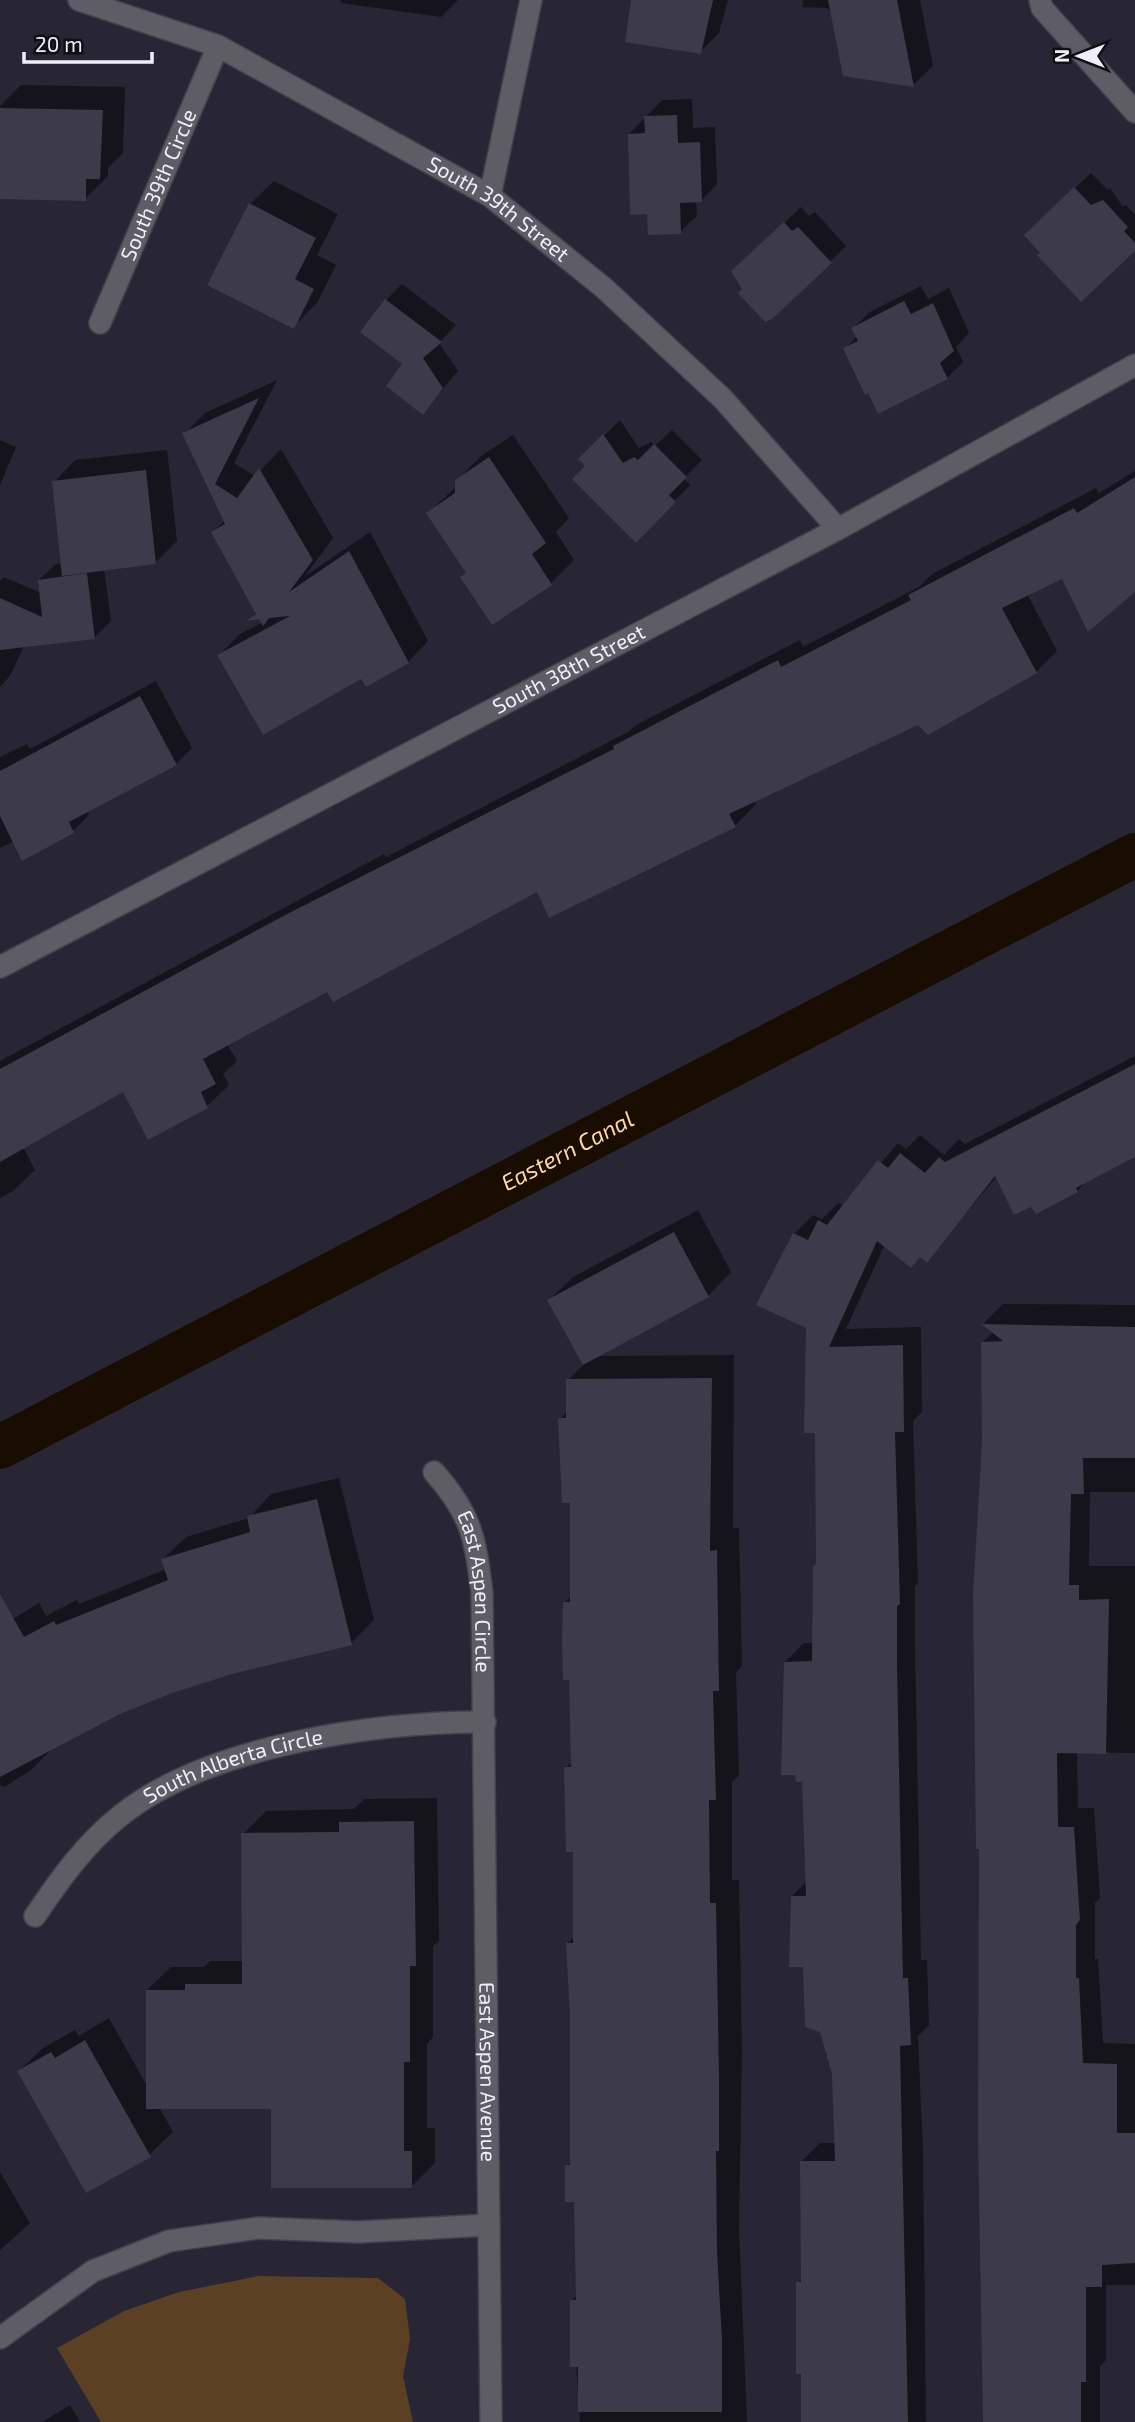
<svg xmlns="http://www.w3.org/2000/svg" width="1135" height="2422" viewBox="0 0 1135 2422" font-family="'Exo 2',sans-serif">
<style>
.green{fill:#5b4023}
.shadow{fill:#0007}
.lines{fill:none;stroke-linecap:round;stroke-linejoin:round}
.canal{stroke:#190c01;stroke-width:44}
.building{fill:#3d3a4a}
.minor-casing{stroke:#44414f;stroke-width:24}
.minor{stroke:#5e5d65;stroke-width:21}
.labels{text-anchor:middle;stroke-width:6;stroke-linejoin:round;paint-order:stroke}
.street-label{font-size:21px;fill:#f0eef8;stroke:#100f16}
.water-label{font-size:23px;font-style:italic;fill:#fed6ad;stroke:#100f16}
</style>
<rect width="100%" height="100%" fill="#282534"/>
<!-- green -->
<path class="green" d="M258,2276L378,2278L405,2299L410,2339L403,2376L413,2422H101L57,2348L124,2311L179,2292Z"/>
<!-- shadow -->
<path class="shadow" d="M341,0H458L441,17L341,3Z
M632,0H728L719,33L700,52Z
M803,0H920L933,66L913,85L827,8L802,7Z
M21,85L125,87L123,153L108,168V176L85,199L0,197V106Z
M692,99L693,128L715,127L717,184L701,201H696L697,216L680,232L649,212L629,134L662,100Z
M1091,173L1108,190L1110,188L1123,207L1126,205L1135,215V249L1042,219Z
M274,181L338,214L317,255L336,265L317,303L293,327L250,204Z
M801,207L809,216L815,212L846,246L830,262L744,289L749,256Z
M402,284L456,325L439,343L458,371L422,413L386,300Z
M921,286L928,299L949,288L969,333L956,347L963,362L947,378L845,349L857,336L853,328L870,312Z
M277,380L234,463L255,476L281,449L333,538L305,576L370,532L428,641L408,662L362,676L219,655L240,634L263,622L260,618L251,619L257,612L213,532L225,520L184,434L205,413Z
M620,420L639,448L651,442L655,446L672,430L702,460L684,478L690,485L636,540L581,459Z
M513,435L569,518L556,532L574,560L551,583L493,622L468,572L428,513L457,486V480L481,456Z
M0,440L16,447L0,485Z
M167,450L177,541L155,563L104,569L111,621L95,637L24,646L10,676L0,687V581L4,577L41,593L39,580L56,564L63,563L54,482L75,460Z
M1135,471V590L1063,576L1027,594L1057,651L1036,672L918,723L754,800L756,804L735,826L537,890L328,990L227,1044L237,1061L223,1074L229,1085L207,1106L148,1137L124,1089L23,1147L35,1170L13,1191L0,1198V1061L384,854L386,857L628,732L636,725L800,640L803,647L919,587L932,574L1096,488L1099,493Z
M156,681L192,748L176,764L87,811L89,815L73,831L23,859L14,841L0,848V757L27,744L30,749Z
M1135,1056V1155L1089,1179L1077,1191L1032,1204L997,1176L927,1260L921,1256L911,1266L885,1244L846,1329L921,1327L922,1412L913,1421L918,1583L915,1586V1644L921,1960H927L929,2025L918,2036L923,2151L926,2422H803L798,2283L803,2278L801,2162L820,2143H836L834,2074L805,1965L792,1896L807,1881L804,1780L785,1662L804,1643H814L818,1563L817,1431L808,1326L794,1234L813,1215L822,1219L838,1203L844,1206L898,1143L906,1149L920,1135L944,1155L959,1139L965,1144Z
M698,1210L731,1272L708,1296L596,1356L734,1355L733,1528H739L742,1666L736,1672L739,1775L732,1782V1880H739L742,2052L739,2228L747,2422H580L572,2300L578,2295L576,2200L567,2166L571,2161V2016L567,1944L574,1937V1851L566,1768L573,1761L565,1603L571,1596V1501L560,1419L568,1411V1380L584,1364L549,1300L573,1277Z
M1003,1304L1135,1305V1492H1090L1089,1566H1135V1753L1077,1752L1078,1808H1094L1100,1898L1095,1903V1959H1098L1103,2043L1135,2044V2285H1106V2360L1100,2366V2422H985L982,1343L993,1332L983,1324Z
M339,1478L374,1620L351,1643L232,1672L172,1691L119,1713L53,1748L31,1770L4,1787L0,1785V1627L39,1603L46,1616L77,1600L79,1604L166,1569L163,1559L186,1537L249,1518L271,1494Z
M437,1798L439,1941L433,1946V2037L427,2044V2128H435V2163L412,2186L272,2107H159L173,2132L149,2155L19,2071L43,2048L75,2030L79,2036L109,2018L147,2086V1990L171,1967H204L210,1961H244L243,1834L266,1811L354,1809L364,1799Z
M0,2172L30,2223L0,2250Z
M70,2405L80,2422H42Z"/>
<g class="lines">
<!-- canal -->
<path class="canal" id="s1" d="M0,1447L1135,855"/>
</g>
<!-- building -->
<path class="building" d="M631,0H713L701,54L625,42Z
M828,0H897L914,87L843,76Z
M0,108L103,110L100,179H86V201L0,199Z
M677,115L678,143L700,142L702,202L680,203L681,234L648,235L647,214L630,215L628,134L645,133L644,116Z
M1074,187L1091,205L1103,200L1128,227L1124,231L1135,243V251L1081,302L1037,255L1040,253L1024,235Z
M249,203L316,238L295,279L314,289L294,329L207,285Z
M784,222L792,231L798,227L832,263L772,319L765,322L738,293L742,289L731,271Z
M385,299L442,342L423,358L443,388L423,415L386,386L402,364L360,332Z
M904,301L911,314L933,303L954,351L940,363L948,379L878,414L868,393L865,395L843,348L858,341L851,328Z
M259,398L215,484L237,498L259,468L313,560L289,592L349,551L409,663L366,687L361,679L263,735L217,655L290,616L269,618L263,626L259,619L246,621L256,614L211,532L225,524L182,433Z
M603,434L623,463L634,457L638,460L654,444L687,477L669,495L676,502L636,543L572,479L585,466L578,459Z
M489,457L546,543L532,554L552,585L492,625L460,577L466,573L426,513L455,493V480Z
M146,470L156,564L62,576L52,481Z
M1135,477V592L1088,632L1062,579L1002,608L1037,673L928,735L918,725L729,814L736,827L549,918L537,892L333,1002L327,992L203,1059L216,1084L201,1092L208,1108L148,1140L123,1092L0,1162V1069L287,914L614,749L613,746L778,660L781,667L911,600L908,595L1074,508L1077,513Z
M87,573L95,639L0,650V598L42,617L38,580Z
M140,696L177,765L69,822L74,833L22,861L0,816V771Z
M1135,1064V1157L1076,1188L1078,1192L1036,1214L1031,1207L1014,1215L995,1176L927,1263L920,1257L911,1268L877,1241L829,1347L903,1345L904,1432H895L900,1604L897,1606V1664L903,1978H908L911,2045L900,2046L908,2422H801V2374H796V2282H801L800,2161H835L832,2074L820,2032L805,2027L803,1967H789L791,1896H806L802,1782H796L795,1775H781L784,1662L812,1661L813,1566L816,1564L815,1433H804L806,1328L756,1305L793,1233L808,1240L818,1220L827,1225L878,1160L888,1168L900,1153L925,1173L939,1157L945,1162Z
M674,1232L709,1297L583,1365L547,1300Z
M981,1324L1135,1327V1458H1083L1084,1494H1071L1069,1585H1079V1600L1109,1599L1106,1754L1057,1753L1058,1827H1074L1080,1920L1076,1925V1978H1079L1083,2063L1117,2064V2133H1135V2263L1102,2265V2287H1086V2382H1081V2422H983L978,2134L979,1849H976L973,1594L982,1443L981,1342L1003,1341Z
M712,1378L710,1551L717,1550L719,1691H713L716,1800H709L710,1903H716L719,2077V2151H716L717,2252L722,2339V2412H578V2367H570V2300H576L574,2202H565V2165H570V2016L566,1943H573V1852H566L564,1767H571L569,1680H563L562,1641L563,1602H570V1503H562L558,1418H566V1379Z
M317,1499L352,1645L232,1674L172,1693L120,1714L0,1777V1594L24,1637L54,1621L56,1625L168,1580L161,1559L250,1532L247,1516Z
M414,1821L416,1966H410V2062H404V2151H412V2188H271V2109H146V1990H185V1984H242L241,1833L339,1832V1822Z
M85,2040L151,2157L86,2193L17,2071L51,2052L55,2058Z"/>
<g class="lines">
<defs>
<g id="minor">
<path id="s2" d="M79,0L218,46L490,196L604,288L723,399L838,529"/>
<path d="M1040,0L1042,8L1135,112"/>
<path d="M490,196L531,0"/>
<path id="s3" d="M100,323L218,46"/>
<path id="s4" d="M0,967L838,529L1135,365"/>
<path id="s5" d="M434,1472C472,1515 475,1538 482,1593L491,2422"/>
<path id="s6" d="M35,1916C60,1879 85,1844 120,1816C208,1745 376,1722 485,1722"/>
<path d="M0,2338L93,2271L169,2241L258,2228L358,2232L489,2225"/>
</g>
</defs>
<!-- minor casing -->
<use href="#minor" class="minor-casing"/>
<!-- minor -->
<use href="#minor" class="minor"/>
</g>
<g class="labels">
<!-- street labels -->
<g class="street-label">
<text dy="7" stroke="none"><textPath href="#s3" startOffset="150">South 39th Circle</textPath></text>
<text dy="7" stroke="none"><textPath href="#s2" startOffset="471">South 39th Street</textPath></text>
<text dy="7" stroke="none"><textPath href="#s4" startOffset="642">South 38th Street</textPath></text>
<text dy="7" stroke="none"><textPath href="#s5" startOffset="131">East Aspen Circle</textPath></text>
<text dy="7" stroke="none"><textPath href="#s6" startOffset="257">South Alberta Circle</textPath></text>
<text dy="7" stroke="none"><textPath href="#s5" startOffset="612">East Aspen Avenue</textPath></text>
</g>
<!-- water labels -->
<g class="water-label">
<text dy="8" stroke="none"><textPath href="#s1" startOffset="640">Eastern Canal</textPath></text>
</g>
</g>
<!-- north arrow -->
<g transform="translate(1079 56) rotate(270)" stroke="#100f16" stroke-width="5" paint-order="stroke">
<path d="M0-5L12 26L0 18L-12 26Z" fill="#f0eef8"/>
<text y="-10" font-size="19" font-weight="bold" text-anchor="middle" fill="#f0eef8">N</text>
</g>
<!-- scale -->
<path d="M24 52v10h128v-10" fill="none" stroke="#f0eef8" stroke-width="3.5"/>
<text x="35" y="52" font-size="21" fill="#f0eef8" stroke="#100f16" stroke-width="5" paint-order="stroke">20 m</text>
</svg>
